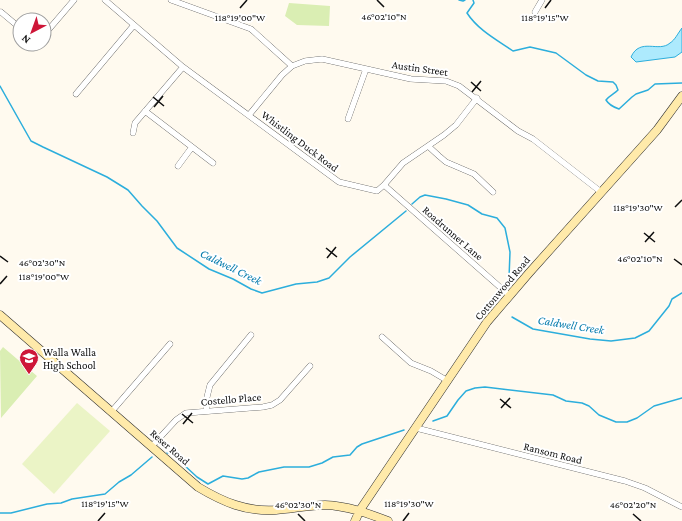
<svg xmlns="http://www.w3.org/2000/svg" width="682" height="521" viewBox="0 0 682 521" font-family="'Crimson Pro',serif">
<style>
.green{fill:#daeeb3}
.pitch{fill:#ebf4c6}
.water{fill:#adeafd;stroke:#2caedc}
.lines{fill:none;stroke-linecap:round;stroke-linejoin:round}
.stream{stroke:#2caedc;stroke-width:1.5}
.street-casing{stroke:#414141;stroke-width:6}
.secondary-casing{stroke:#303030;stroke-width:9}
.street{stroke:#fff;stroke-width:5.5}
.secondary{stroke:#ffeaaa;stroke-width:8}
.ticks{fill:none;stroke:#0e0e0e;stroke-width:1.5}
.labels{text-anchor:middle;stroke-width:4;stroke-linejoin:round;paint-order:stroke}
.street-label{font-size:11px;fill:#0e0e0e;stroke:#fff}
.poi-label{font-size:11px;fill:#0e0e0e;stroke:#fff;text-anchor:start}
.water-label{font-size:12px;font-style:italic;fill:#097dae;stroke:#fff}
.ticks-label{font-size:10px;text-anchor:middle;fill:#0e0e0e;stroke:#fff;stroke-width:4;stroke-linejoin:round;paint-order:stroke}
</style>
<rect width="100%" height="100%" fill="#fffaef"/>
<!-- green -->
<path class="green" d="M289,3L330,6L329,26L297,25L285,16Z
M3,347L37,376L1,418L0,351Z"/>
<!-- pitch -->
<path class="pitch" d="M77,403L110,431L54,494L22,464Z"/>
<!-- water -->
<path class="water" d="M682,28V52L675,57L636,62L631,57C640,37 659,53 670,43C675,40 678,33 682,28Z"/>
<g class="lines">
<!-- stream -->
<path class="stream" d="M459,0L463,1L465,0
M473,0L474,3L467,13C478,30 497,40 513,51L530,47L556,53L586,75L598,81L613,82L616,85L618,90C614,94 610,95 606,100C609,105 613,107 619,109L632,97L636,94L648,90L655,84L682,83
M0,86L31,141L43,147L107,177L128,190L142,206L157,221L177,248L209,269L233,279L251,289L262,293L296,284L317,282L329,278L350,257L406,211
M412,204L420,197L425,195L446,199L468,205L482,214L497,218L505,228L510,252L509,278
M512,317L533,329L590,339L611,341L635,338L649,331L669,306L672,299L682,293
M433,421L447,416L458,400L466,391L475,388L485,387L553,395L566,401L582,403L589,406L599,415L616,422H627L637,418L654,406L682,398
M167,453H171L197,477L208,484L223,476L242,479L248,478L259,472L284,467H309L322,463L333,457L350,455L357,447L362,444L404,430
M0,513H11L47,504L61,503L72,499L105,494L119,482L131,475L152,457"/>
<defs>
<path id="street" d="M105,0L183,67L339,182L377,191L384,185L403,163L444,135L456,125L477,98
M171,0L251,29L292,66
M1,12L20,28
M535,12L542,0
M44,33L50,28L74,0
M76,94L134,25
M145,111L213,163
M249,115L282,75L292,66L305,61L322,59L411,79L446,81L459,86L518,131L533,139L601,192
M348,119L366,69
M133,133L135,123L183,67
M428,146L439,156L446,162L474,174L493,192
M178,166L192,147
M384,185L509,295
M382,337L411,363L431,371L448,381
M112,411L170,344
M206,411L207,397L210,385L251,335
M416,428L625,481L645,488L682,507
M152,446L176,420L186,413L263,407L272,405L280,400L310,366"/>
<path id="secondary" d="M0,315L198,487C223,502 246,512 276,510C292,509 309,505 325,505C348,506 367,513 388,521
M355,521L360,510L487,322L529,273L657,130L682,96"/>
</defs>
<!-- street casing -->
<use href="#street" class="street-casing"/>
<!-- secondary casing -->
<use href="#secondary" class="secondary-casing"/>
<!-- street -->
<use href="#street" class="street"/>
<!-- secondary -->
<use href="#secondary" class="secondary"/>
</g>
<!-- ticks -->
<path class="ticks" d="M377,0L384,7M240,8L247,0M545,8L551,0M471,82L481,91M472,92L481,81M153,97L164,106M154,107L163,96M675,207L682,200M644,233L655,242M645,242L654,232M326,248L337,257M0,256L8,262M327,258L336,247M674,259L682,265M0,284L7,276M500,399L511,408M501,408L510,398M182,414L193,423M183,424L192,413M298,514L305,521M633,514L641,521M98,521L105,513M403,521L409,513"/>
<!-- icons -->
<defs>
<symbol id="school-pin" viewBox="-11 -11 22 30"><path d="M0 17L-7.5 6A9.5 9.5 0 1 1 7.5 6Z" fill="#ce1638" stroke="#fff"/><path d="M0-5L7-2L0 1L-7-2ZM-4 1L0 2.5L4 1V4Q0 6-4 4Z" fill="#fff"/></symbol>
</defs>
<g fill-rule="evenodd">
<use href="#school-pin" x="18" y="347" width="22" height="30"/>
</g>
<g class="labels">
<!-- street labels -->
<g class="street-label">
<text transform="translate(420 68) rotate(8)" y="4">Austin Street</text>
<text transform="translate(300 141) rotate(37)" y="4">Whistling Duck Road</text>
<text transform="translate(453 233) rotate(41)" y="4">Roadrunner Lane</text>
<text transform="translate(502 288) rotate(-50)" y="4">Cottonwood Road</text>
<text transform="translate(231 399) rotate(-5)" y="4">Costello Place</text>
<text transform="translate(170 447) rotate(41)" y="4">Reser Road</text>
<text transform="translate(553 453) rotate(14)" y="4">Ransom Road</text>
</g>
<!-- poi labels -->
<g class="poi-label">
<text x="43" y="356">Walla Walla<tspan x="43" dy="13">High School</tspan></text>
</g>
<!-- water labels -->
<g class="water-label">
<text transform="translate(231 267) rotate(26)" y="4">Caldwell Creek</text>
<text transform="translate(571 325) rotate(9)" y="4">Caldwell Creek</text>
</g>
</g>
<g class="ticks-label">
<text x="384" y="20">46°02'10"N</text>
<text x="240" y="21">118°19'00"W</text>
<text x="545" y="21">118°19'15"W</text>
<text x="638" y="211">118°19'30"W</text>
<text x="640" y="262">46°02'10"N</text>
<text x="42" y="266">46°02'30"N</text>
<text x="44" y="280">118°19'00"W</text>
<text x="105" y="507">118°19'15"W</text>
<text x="409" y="507">118°19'30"W</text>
<text x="298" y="508">46°02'30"N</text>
<text x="633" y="508">46°02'20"N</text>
</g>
<!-- north arrow -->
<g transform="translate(32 32) rotate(221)"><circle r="19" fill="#ffffff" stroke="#9f9f9f"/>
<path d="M0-3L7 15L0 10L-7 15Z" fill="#ce1638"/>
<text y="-6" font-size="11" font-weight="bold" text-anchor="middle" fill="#0e0e0e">N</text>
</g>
</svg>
